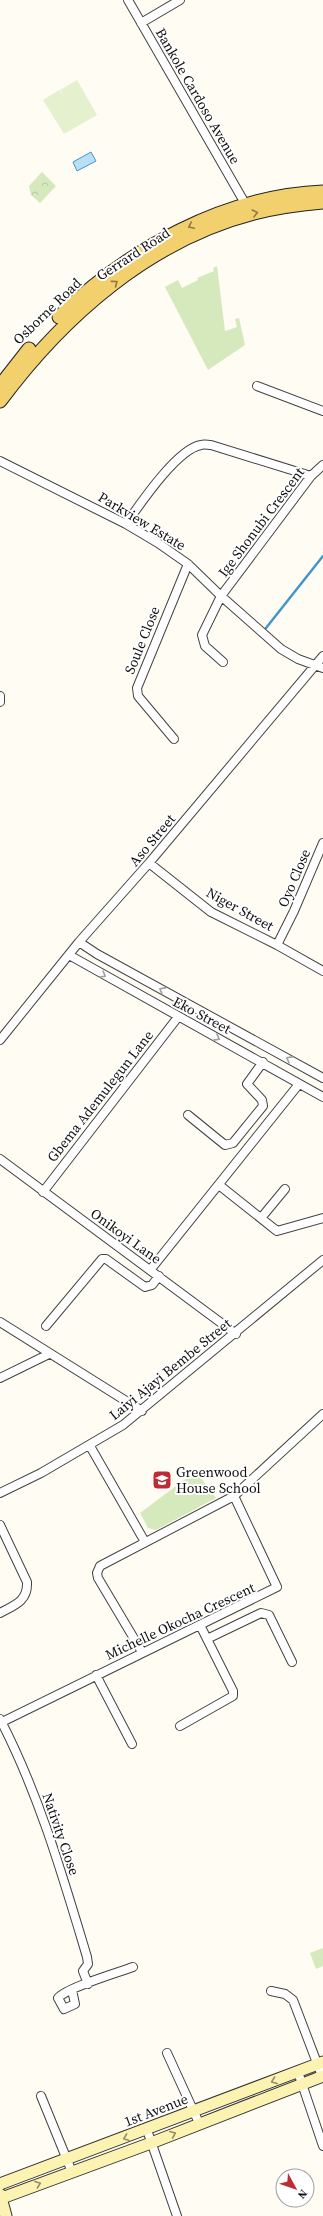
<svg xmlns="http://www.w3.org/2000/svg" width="323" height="2216" viewBox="0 0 323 2216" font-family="'Source Serif 4',serif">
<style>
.grass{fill:#d5e9bd}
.park{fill:url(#park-crowns)}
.pitch{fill:#e5f0cf}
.water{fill:#b9dff4;stroke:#4396c9}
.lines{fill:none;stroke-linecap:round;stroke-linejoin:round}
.stream{stroke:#4396c9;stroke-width:2.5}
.street-casing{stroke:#434343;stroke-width:10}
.secondary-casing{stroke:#323232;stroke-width:13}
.primary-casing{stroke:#212121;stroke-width:15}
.street{stroke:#fff;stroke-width:8}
.secondary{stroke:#fcf2b1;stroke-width:11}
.primary{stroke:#f3d06e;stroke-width:13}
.oneway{stroke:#8d7a44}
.oneway2{stroke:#9f9f9f}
.oneway3{stroke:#928c69}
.labels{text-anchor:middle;stroke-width:4;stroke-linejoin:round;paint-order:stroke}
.street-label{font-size:14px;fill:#101010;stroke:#fff}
.poi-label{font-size:14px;fill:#101010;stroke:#fff;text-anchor:start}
</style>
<defs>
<pattern id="park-crowns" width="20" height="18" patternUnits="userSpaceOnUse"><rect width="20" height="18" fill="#d5e9bd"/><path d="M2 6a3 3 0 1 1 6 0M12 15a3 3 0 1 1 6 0" fill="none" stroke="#b6c7a1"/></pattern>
</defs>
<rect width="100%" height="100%" fill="#fffcf3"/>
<!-- grass -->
<path class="grass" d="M217,266L225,331L237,327L235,319L239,318L245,345L208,370L165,287L178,280L182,288L198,280L197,278L214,271L213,268Z
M196,1471L216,1498L156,1530L148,1528L140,1513Z
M323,1948V1966L316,1969L310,1953Z"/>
<!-- park -->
<path class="park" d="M42,172L56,186L40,203L31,195L29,186Z"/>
<!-- pitch -->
<path class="pitch" d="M77,80L97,115L64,134L43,100L59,90L65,98L60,90Z"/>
<!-- water -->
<path class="water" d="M91,152L96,161L77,171L73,162Z"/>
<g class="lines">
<!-- stream -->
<path class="stream" d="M266,628L323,556"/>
<defs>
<path id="street" d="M128,0L246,205
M141,23L180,0
M257,386L323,411
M0,461L126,524L158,543L188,564L221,596L281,649L298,659L323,668
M126,524C140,504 177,449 201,445C204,444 208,445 211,445L311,476
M223,662L205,646L202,635L221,596L311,476L323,465
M0,696V702
M174,739L138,696L137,688L188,564
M149,863L211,912L277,945L323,971
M79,942L97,954L323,1078
M277,945L294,911L323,843
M69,955L323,1097
M0,1040L79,942L149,863L323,656
M188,1115L225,1145L233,1143L263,1106L262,1100L247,1084L263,1062
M0,1159L236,1334
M219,1185L277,1231L323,1218
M43,1192L178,1017
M261,1218L285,1189
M151,1269L299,1084
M0,1322L142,1411
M46,1326L102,1259H106L145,1287L152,1285L159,1276
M0,1378L49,1354
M90,1446L145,1542
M0,1493L41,1473L123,1425L323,1260
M0,1525L27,1582C28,1601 15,1605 0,1613
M207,1639L261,1613L269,1615L292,1662
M142,1652L98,1578L97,1573L100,1566L234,1496L323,1414
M96,1675L132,1744
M0,1719C39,1794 63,1877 87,1957L88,1964L83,1971L88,1984
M2,1722L277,1587L234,1496
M180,1726L233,1696V1691L200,1625
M72,1990L75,2004L64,2009L58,1998C68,1987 117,1973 133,1967
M271,1991L285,1994L293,2000L322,2076
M167,2053L199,2123
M298,2072L323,2146
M41,2096L72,2172
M147,2130L177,2216"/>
<path id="secondary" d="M0,2184L323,2062
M0,2194L6,2216
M2,2198L151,2143L323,2076"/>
<path id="primary" d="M59,317C128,249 225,196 323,192
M0,386L29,349
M0,401C63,316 149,240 254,213C277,207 300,204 323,202"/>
</defs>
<!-- street casing -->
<use href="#street" class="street-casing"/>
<!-- secondary casing -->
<use href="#secondary" class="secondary-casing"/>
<!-- primary casing -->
<use href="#primary" class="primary-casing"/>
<!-- street -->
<use href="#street" class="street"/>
<!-- secondary -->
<use href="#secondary" class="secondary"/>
<!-- primary -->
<use href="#primary" class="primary"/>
</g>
<!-- one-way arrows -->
<defs><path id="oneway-chevron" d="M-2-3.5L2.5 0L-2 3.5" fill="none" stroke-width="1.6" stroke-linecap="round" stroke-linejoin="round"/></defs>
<g class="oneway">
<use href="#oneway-chevron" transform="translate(255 213) rotate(-14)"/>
<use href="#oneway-chevron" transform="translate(191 226) rotate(155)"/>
<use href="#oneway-chevron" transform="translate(115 283) rotate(-37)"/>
</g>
<g class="oneway2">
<use href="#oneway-chevron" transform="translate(103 975) rotate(31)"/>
<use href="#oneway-chevron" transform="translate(162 990) rotate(-151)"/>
<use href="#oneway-chevron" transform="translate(217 1038) rotate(28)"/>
<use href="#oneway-chevron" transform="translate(289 1059) rotate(-151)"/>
</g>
<g class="oneway3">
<use href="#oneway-chevron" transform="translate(274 2081) rotate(159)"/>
<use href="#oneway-chevron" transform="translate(173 2134) rotate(-23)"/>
<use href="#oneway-chevron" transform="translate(126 2138) rotate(160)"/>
<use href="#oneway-chevron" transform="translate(38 2184) rotate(-20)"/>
</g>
<!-- icons -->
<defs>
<symbol id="school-square" viewBox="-11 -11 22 22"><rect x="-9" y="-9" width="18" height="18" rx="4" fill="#bc2c35" stroke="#fff"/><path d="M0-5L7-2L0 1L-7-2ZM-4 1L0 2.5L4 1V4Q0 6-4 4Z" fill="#fff"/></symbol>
</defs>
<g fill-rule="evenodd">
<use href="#school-square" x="151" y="1469" width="22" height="22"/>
</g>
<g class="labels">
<!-- street labels -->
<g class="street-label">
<text transform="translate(198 96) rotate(60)" y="5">Bankole Cardoso Avenue</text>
<text transform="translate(133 254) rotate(-33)" y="5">Gerrard Road</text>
<text transform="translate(47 311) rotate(-44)" y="5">Osborne Road</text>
<text transform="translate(142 521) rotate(31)" y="5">Parkview Estate</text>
<text transform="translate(261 522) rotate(-53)" y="5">Ige Shonubi Crescent</text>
<text transform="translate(142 640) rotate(-68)" y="5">Soule Close</text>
<text transform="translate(152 840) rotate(-50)" y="5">Aso Street</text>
<text transform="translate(294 878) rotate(-67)" y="5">Oyo Close</text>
<text transform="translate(240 909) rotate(29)" y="5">Niger Street</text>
<text transform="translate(202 1015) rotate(28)" y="5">Eko Street</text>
<text transform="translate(100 1096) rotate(-52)" y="5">Gbema Ademulegun Lane</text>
<text transform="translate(126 1236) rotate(36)" y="5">Onikoyi Lane</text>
<text transform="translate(170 1369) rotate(-39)" y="5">Laiyi Ajayi Bembe Street</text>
<text transform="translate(180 1621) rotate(-25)" y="5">Michelle Okocha Crescent</text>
<text transform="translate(61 1834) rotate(71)" y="5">Nativity Close</text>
<text transform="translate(156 2110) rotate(-21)" y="5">1st Avenue</text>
</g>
<!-- poi labels -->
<g class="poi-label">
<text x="176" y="1477">Greenwood<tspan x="176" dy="16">House School</tspan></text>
</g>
</g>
<!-- north arrow -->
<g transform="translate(295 2188) rotate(130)"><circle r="19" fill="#ffffff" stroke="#9f9f9f"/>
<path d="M0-3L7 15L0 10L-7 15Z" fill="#bc2c35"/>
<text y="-6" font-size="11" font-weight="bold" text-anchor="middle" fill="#101010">N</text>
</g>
</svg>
